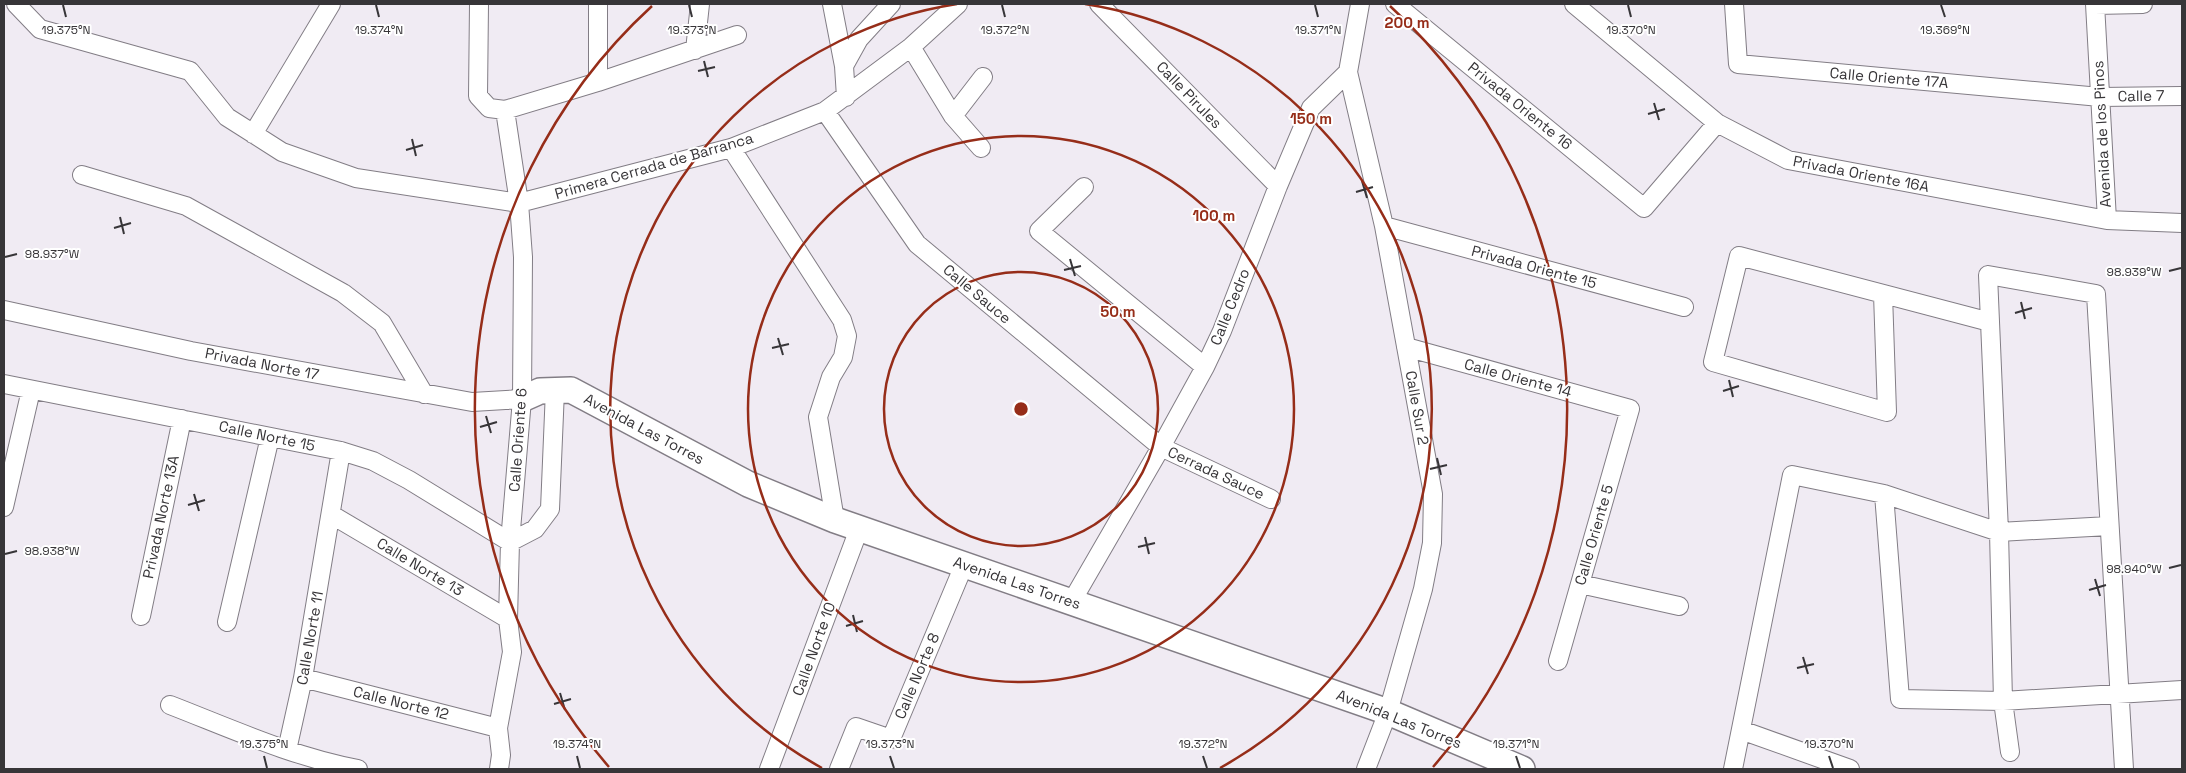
<svg xmlns="http://www.w3.org/2000/svg" width="2186" height="773" viewBox="0 0 2186 773" font-family="'Space Grotesk',sans-serif">
<style>
.lines{fill:none;stroke-linecap:round;stroke-linejoin:round}
.minor-casing{stroke:#827d85;stroke-width:20}
.secondary-casing{stroke:#827d85;stroke-width:28}
.minor{stroke:#fff;stroke-width:18}
.secondary{stroke:#fff;stroke-width:25}
.ticks{fill:none;stroke:#373538;stroke-width:2}
.ring{fill:none;stroke:#962d19;stroke-width:2.5}
.labels{text-anchor:middle;stroke-width:4;stroke-linejoin:round;paint-order:stroke}
.street-label{font-size:15px;fill:#373538;stroke:#fff}
.ticks-label{font-size:12px;text-anchor:middle;fill:#373538;stroke:#fff;stroke-width:4;stroke-linejoin:round;paint-order:stroke}
.centre{fill:#962d19;stroke:#fff;stroke-width:2.5}
.ring-label{font-size:15px;text-anchor:middle;font-weight:bold;fill:#962d19;stroke:#fff;stroke-width:4;stroke-linejoin:round;paint-order:stroke}
</style>
<rect width="100%" height="100%" fill="#f0ebf3"/>
<g class="lines">
<defs>
<path id="minor" d="M16,4L40,29L190,71L227,117L282,152L356,178L519,203L731,148L825,111L911,47L958,4
M479,4L478,96L489,108L505,110L598,82L737,35
M598,4V82
M832,4L844,66
M1099,4L1278,186
M1395,4L1644,208L1717,123
M1574,4L1717,123L1788,160L2107,220L2182,223
M1734,4L1738,64L2100,97L2182,96
M2095,4L2107,220
M2095,5L2143,4
M911,47L953,116L981,148
M695,50L700,4
M1348,72L1384,226L1433,494L1432,543L1423,589L1388,712L1366,769
M846,97L844,66L859,39L891,4
M825,111L917,244L1161,447L1271,499
M953,116L983,77
M253,134L331,4
M731,148L842,320L847,336L843,357L831,377L818,417L835,520
M82,175L186,206L343,293L382,323L424,394
M1084,187L1039,231L1205,367
M1384,226L1684,307
M1883,294L1887,412L1713,362L1739,256L1990,322
M4,310L191,351L472,402L522,399
M1406,347L1630,409L1558,661
M4,384L341,451L373,461L409,480L510,542L535,529L550,509L555,390
M1884,494L1900,699L2003,701L2182,690
M4,507L31,390
M332,515L508,619
M1580,584L1679,606
M1072,601L1161,447L1205,367L1222,331L1278,186L1311,108L1348,72L1360,4
M141,616L182,419
M227,622L270,437
M303,678L498,728
M170,705C232,729 293,757 358,769
M1741,730L1850,769
M287,750L303,678L341,451
M2010,752L2003,701L1999,532L1988,275L2096,294L2124,769
M499,769L501,755L498,728L512,652L508,619L510,542L522,399L523,257L519,203L505,110
M769,769L859,529
M839,769L856,727L891,739L964,565
M1733,769L1792,475L1884,494L1999,532L2109,526"/>
<path id="secondary" d="M522,399L540,391L571,390L748,484L835,520L1388,712L1522,769"/>
</defs>
<!-- minor casing -->
<use href="#minor" class="minor-casing"/>
<!-- secondary casing -->
<use href="#secondary" class="secondary-casing"/>
<!-- minor -->
<use href="#minor" class="minor"/>
<!-- secondary -->
<use href="#secondary" class="secondary"/>
</g>
<!-- ticks -->
<path class="ticks" d="M63,5L66,17M376,5L379,17M689,5L692,17M1002,5L1005,17M1315,5L1318,17M1628,5L1631,17M1941,5L1945,17M704,61L708,77M698,71L715,67M1654,103L1659,120M1648,114L1665,109M412,139L416,156M406,150L423,145M1362,181L1367,198M1356,192L1373,187M120,217L124,234M114,228L131,223M5,257L17,254M1070,259L1075,276M1064,270L1081,266M2169,271L2181,268M2021,302L2025,319M2015,313L2032,308M778,338L783,355M772,348L789,344M1729,380L1733,397M1723,391L1739,386M486,416L491,433M480,427L497,422M1437,458L1441,475M1430,469L1447,465M194,494L199,511M188,505L205,500M1145,537L1149,554M1138,547L1155,543M5,554L17,551M2169,568L2181,565M2095,579L2100,596M2089,590L2106,585M853,615L857,632M846,626L863,621M1803,657L1808,674M1797,668L1814,664M560,693L565,710M554,704L571,699M264,756L267,768M577,756L580,768M890,756L894,768M1203,756L1207,768M1516,756L1520,768M1829,756L1833,768"/>
<!-- distance rings -->
<g class="ring">
<circle cx="1021" cy="409" r="137"/>
<circle cx="1021" cy="409" r="273"/>
<path d="M822 768A410 410 0 0 1 957 4M1085 4A410 410 0 0 1 1220 768"/>
<path d="M609 767A546 546 0 0 1 652 6M1390 6A546 546 0 0 1 1433 767"/>
</g>
<g class="labels">
<!-- street labels -->
<g class="street-label">
<text transform="translate(1889 78) rotate(5)" y="5">Calle Oriente 17A</text>
<text transform="translate(1189 95) rotate(46)" y="5">Calle Pirules</text>
<text transform="translate(2141 96) rotate(-1)" y="5">Calle 7</text>
<text transform="translate(1520 106) rotate(39)" y="5">Privada Oriente 16</text>
<text transform="translate(2102 134) rotate(-93)" y="5">Avenida de los Pinos</text>
<text transform="translate(654 166) rotate(-16)" y="5">Primera Cerrada de Barranca</text>
<text transform="translate(1861 174) rotate(11)" y="5">Privada Oriente 16A</text>
<text transform="translate(1534 267) rotate(15)" y="5">Privada Oriente 15</text>
<text transform="translate(977 294) rotate(40)" y="5">Calle Sauce</text>
<text transform="translate(1230 307) rotate(-68)" y="5">Calle Cedro</text>
<text transform="translate(262 364) rotate(11)" y="5">Privada Norte 17</text>
<text transform="translate(1518 378) rotate(15)" y="5">Calle Oriente 14</text>
<text transform="translate(1417 408) rotate(80)" y="5">Calle Sur 2</text>
<text transform="translate(644 429) rotate(28)" y="5">Avenida Las Torres</text>
<text transform="translate(267 436) rotate(12)" y="5">Calle Norte 15</text>
<text transform="translate(518 440) rotate(-86)" y="5">Calle Oriente 6</text>
<text transform="translate(1216 473) rotate(25)" y="5">Cerrada Sauce</text>
<text transform="translate(161 517) rotate(-78)" y="5">Privada Norte 13A</text>
<text transform="translate(1594 535) rotate(-74)" y="5">Calle Oriente 5</text>
<text transform="translate(420 567) rotate(31)" y="5">Calle Norte 13</text>
<text transform="translate(1017 583) rotate(19)" y="5">Avenida Las Torres</text>
<text transform="translate(310 638) rotate(-80)" y="5">Calle Norte 11</text>
<text transform="translate(814 649) rotate(-70)" y="5">Calle Norte 10</text>
<text transform="translate(917 676) rotate(-67)" y="5">Calle Norte 8</text>
<text transform="translate(401 703) rotate(14)" y="5">Calle Norte 12</text>
<text transform="translate(1399 719) rotate(22)" y="5">Avenida Las Torres</text>
</g>
</g>
<g class="ticks-label">
<text x="66" y="34">19.375°N</text>
<text x="379" y="34">19.374°N</text>
<text x="692" y="34">19.373°N</text>
<text x="1005" y="34">19.372°N</text>
<text x="1318" y="34">19.371°N</text>
<text x="1631" y="34">19.370°N</text>
<text x="1945" y="34">19.369°N</text>
<text x="52" y="258">98.937°W</text>
<text x="2134" y="276">98.939°W</text>
<text x="52" y="555">98.938°W</text>
<text x="2134" y="573">98.940°W</text>
<text x="264" y="748">19.375°N</text>
<text x="577" y="748">19.374°N</text>
<text x="890" y="748">19.373°N</text>
<text x="1203" y="748">19.372°N</text>
<text x="1516" y="748">19.371°N</text>
<text x="1829" y="748">19.370°N</text>
</g>
<circle cx="1021" cy="409" r="8" class="centre"/>
<g class="ring-label">
<text x="1407" y="28">200 m</text>
<text x="1311" y="124">150 m</text>
<text x="1214" y="221">100 m</text>
<text x="1118" y="317">50 m</text>
</g>
<!-- border -->
<rect width="2186" height="773" fill="none" stroke="#373538" stroke-width="10"/>
</svg>
